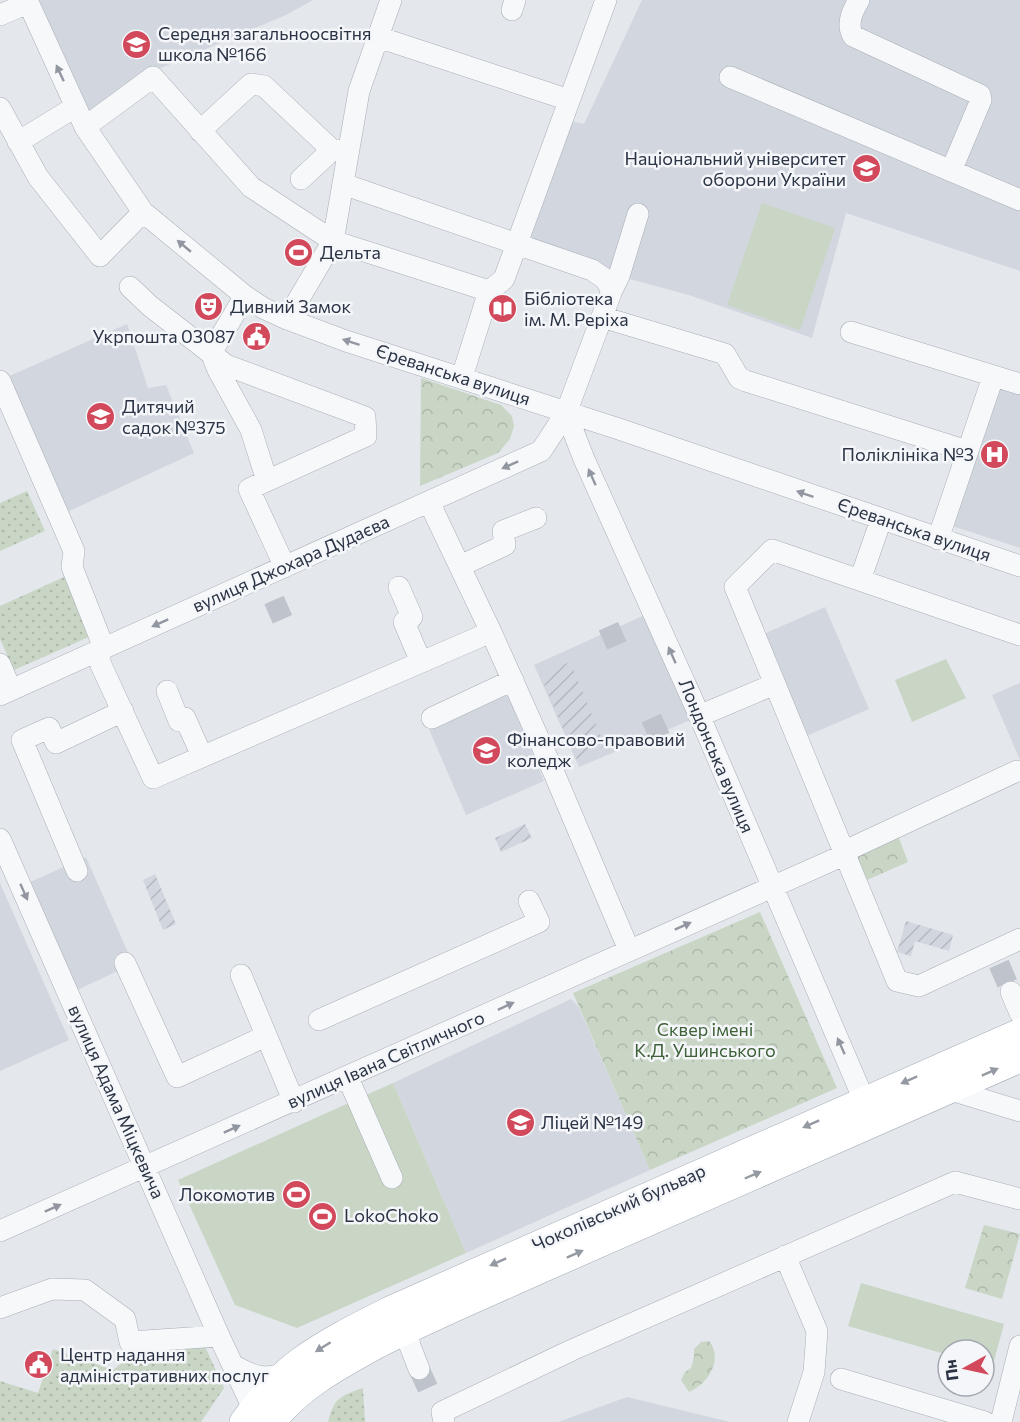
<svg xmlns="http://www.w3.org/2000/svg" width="1020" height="1422" viewBox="0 0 1020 1422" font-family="Commissioner,sans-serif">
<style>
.built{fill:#d2d6de}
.industrial{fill:url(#industrial-furrows)}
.grass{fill:url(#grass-dots)}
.park{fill:url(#park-crowns)}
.pitch{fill:#c9d6c5}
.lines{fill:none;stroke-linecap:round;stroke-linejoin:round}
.minor-tunnel{stroke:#bfc3cb;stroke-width:21;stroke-dasharray:21 10;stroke-linecap:butt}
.minor-casing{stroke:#a9aeb7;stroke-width:22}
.major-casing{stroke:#a3abb8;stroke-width:28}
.minor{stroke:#f7f8fa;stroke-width:21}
.major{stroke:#fff;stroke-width:27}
.oneway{fill:#9196a0}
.oneway2{fill:#959aa2}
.labels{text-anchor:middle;stroke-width:5;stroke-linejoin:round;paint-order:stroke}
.poi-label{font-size:18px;fill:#2b3445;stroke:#f4f6f9;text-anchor:start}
.street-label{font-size:18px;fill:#2b3445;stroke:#f4f6f9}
.park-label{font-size:18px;fill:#3f6138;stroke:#f4f6f9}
</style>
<defs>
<pattern id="industrial-furrows" width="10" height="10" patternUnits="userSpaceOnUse" patternTransform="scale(1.5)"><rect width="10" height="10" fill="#d2d6de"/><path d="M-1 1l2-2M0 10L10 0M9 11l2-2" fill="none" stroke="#b4b8c0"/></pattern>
<pattern id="grass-dots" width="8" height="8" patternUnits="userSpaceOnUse" patternTransform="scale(1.5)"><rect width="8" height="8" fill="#c9d6c5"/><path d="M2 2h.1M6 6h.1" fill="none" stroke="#adb8ab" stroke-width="1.8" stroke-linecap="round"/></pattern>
<pattern id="park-crowns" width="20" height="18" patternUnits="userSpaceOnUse" patternTransform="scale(1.5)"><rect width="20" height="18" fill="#c9d6c5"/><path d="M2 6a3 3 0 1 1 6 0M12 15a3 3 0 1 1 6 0" fill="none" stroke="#adb8ab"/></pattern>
</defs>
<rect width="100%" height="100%" fill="#e4e7ec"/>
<!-- built -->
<path class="built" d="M37,0H313L286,15L149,73L90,119Z
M642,0H1020V271L846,213L812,338L689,295L619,276L526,240L566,120L584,124Z
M127,324L148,388L166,385L194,453L63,514L5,378Z
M995,380L1020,387V548L946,524Z
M825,607L869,709L802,738L759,636Z
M647,614L693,719L579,767L534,665Z
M501,679L544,781L466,815L422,713Z
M1020,683V760L992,695Z
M86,857L133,964L77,990L28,883Z
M0,883L69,1040L0,1071Z
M571,999L578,1006L650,1170L466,1253L393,1083Z
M627,1397L730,1422H558Z"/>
<!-- industrial -->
<path class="industrial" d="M570,662L605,746L576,759L540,675Z
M525,824L532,838L501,852L495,838Z
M155,874L176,924L163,930L143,880Z
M906,921L953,935L949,951L915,941L911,956L897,952Z"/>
<!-- grass -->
<path class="grass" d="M27,491L45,531L0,551V503Z
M64,577L91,636L14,670L0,639V606Z
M203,1342L224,1388L201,1422H0V1381L38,1393L53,1349L113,1370L141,1348Z
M363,1388L365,1422H328C334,1398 340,1396 363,1388Z"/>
<!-- park -->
<path class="park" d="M421,378L501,405L512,416L514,426L510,439L498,453L420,486Z
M897,833L908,862L867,880L855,852Z
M760,912L837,1088L650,1170L573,993Z
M984,1225L1020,1234L1002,1299L965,1288Z
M709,1341C724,1359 708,1384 689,1392L681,1380L685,1372L691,1368L694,1357V1349L701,1342Z"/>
<!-- pitch -->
<path class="pitch" d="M762,203L835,228L800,330L727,305Z
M946,659L966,698L912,722L895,680Z
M393,1083L466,1253L297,1328L235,1305L178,1180Z
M861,1283L1004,1324L992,1368L984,1366V1350H948V1355L848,1326Z"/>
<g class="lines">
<!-- minor-tunnel -->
<path class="minor-tunnel" d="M274,600L285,625
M603,640L628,629
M646,732L668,722
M999,964L1011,992
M419,1369L431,1395"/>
<defs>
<path id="minor" d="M27,0L85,127L143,212L245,296L263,308L287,319L346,341L619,429L1020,566
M859,0C852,11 846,24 853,36L980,95L981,100L951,171
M512,10L515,0
M0,15L28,3
M378,37L569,100
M730,77L1020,200
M0,108L38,177L100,256L143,212
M85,127L153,77L251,187L333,241L489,291
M200,131L251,84L264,86L332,150
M18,142L75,107
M301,179L332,150L345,151
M130,287L150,306L226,365L365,417L366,436L249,489L285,567
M612,290L619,276L638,214
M602,317L725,354L739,378L746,381L967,451
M287,319L333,241L359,91L391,0
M851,332L1020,384
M211,353L218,370L251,430L267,481
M211,353L245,296
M462,377L489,291L504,279L606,0
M0,381L74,551L72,567L104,648
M566,413L584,459L697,710L864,1100
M429,502L491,632L554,773L629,950
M938,539L993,377
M460,566L505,545L503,531L536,518
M860,580L881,520
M399,587L412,617L404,622L421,662
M1020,635L772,550L735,587L897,981L919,986L1020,939
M97,651L101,665L153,778L491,632
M0,664L11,690
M167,691L179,721L185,718L202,756
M0,695L541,451L566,413L612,290L605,279L592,270L343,184
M699,716L775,684
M432,718L513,680
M0,839L219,1336L253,1408
M843,852L1017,771
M77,871L22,740L49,728L56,743L123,711
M125,963L177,1077L266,1036
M241,975L294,1102
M1011,992L1020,1013
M319,1020L539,922L529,901
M348,1078L392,1178
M951,1090L1020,1111
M0,1231L844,855
M785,1256L817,1331L814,1372L798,1422
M0,1308L52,1289L85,1290L125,1319L130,1342L219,1336
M407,1330L410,1346L419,1369
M233,1365C252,1376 267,1382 288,1371
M841,1379L985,1422
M444,1422L442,1412L572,1350L955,1182L1020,1199
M1001,1422L1020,1346"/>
<path id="major" d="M243,1422C259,1400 278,1377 300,1361C329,1340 362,1324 394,1308L1020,1032
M272,1422C301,1386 337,1367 377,1345C431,1317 487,1294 542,1269C701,1198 861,1130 1020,1059"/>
</defs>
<!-- minor casing -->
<use href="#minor" class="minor-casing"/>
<!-- major casing -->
<use href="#major" class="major-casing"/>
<!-- minor -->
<use href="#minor" class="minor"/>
<!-- major -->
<use href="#major" class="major"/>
</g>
<!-- one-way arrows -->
<defs><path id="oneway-solid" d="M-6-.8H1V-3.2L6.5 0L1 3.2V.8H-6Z" transform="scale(1.5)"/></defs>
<g class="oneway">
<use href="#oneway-solid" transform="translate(60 73) rotate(-115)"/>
<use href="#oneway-solid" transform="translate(184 246) rotate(-140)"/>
<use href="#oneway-solid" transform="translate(351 342) rotate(-162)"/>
<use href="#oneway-solid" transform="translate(510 465) rotate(156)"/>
<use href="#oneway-solid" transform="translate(592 477) rotate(-114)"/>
<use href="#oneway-solid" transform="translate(805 494) rotate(-161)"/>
<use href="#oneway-solid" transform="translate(160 623) rotate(156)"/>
<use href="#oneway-solid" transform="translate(672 655) rotate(-114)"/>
<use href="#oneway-solid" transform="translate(24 892) rotate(66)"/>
<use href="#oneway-solid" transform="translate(683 926) rotate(-24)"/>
<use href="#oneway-solid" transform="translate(506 1006) rotate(-25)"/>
<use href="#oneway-solid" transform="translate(841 1046) rotate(-114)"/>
<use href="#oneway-solid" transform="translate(232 1129) rotate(-24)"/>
<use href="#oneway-solid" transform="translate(53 1208) rotate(-24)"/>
</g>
<g class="oneway2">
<use href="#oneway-solid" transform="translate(990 1072) rotate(-24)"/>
<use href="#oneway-solid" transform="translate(909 1080) rotate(156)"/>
<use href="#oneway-solid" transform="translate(811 1124) rotate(156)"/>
<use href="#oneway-solid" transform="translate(753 1175) rotate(-23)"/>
<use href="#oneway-solid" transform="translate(575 1254) rotate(-24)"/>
<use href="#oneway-solid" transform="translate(498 1262) rotate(156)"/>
<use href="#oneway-solid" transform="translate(323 1347) rotate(148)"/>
</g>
<!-- icons -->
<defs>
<symbol id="school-disc" viewBox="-11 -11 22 22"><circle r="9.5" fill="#d1495b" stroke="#f4f6f9"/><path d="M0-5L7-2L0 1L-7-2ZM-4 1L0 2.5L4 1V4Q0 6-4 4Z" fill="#fff"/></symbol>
<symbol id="university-disc" viewBox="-11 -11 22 22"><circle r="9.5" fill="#d1495b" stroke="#f4f6f9"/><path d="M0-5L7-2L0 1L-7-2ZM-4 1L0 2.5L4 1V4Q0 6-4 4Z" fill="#fff"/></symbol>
<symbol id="stadium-disc" viewBox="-11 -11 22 22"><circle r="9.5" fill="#d1495b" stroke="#f4f6f9"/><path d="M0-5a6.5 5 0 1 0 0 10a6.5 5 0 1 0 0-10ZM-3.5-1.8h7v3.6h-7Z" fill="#fff"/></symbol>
<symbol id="theatre-disc" viewBox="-11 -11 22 22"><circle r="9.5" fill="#d1495b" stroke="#f4f6f9"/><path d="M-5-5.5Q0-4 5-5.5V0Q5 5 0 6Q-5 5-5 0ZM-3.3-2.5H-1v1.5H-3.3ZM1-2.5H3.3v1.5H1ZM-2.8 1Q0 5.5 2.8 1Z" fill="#fff"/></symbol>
<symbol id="library-disc" viewBox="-11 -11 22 22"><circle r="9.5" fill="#d1495b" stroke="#f4f6f9"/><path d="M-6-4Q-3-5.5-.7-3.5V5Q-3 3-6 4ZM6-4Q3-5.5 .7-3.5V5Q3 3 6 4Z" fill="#fff"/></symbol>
<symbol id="civic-disc" viewBox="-11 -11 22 22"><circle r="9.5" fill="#d1495b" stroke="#f4f6f9"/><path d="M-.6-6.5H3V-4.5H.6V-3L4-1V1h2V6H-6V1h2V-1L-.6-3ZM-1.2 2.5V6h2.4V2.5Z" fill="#fff"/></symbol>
<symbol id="hospital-disc" viewBox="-11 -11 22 22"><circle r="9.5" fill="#d1495b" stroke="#f4f6f9"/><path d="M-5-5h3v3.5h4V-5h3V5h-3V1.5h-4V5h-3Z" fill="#fff"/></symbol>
</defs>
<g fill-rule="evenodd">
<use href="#school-disc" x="120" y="28" width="33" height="33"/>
<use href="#university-disc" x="850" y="152" width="33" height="33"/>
<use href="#stadium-disc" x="282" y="236" width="33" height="33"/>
<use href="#theatre-disc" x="192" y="290" width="33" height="33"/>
<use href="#library-disc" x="486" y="292" width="33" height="33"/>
<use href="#civic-disc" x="240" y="320" width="33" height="33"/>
<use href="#school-disc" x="84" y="400" width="33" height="33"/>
<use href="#hospital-disc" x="978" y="438" width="33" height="33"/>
<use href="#university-disc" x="470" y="734" width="33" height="33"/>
<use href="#school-disc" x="504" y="1106" width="33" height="33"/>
<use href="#stadium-disc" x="280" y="1178" width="33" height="33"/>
<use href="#stadium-disc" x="306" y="1200" width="33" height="33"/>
<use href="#civic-disc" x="22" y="1348" width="33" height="33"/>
</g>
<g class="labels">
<!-- poi labels -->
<g class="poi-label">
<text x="158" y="40">Середня загальноосвітня<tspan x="158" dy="21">школа №166</tspan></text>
<text x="846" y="165" text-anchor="end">Національний університет<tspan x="846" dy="21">оборони України</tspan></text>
<text x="320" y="259">Дельта</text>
<text x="524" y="305">Бібліотека<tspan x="524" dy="21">ім. М. Реріха</tspan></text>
<text x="230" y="313">Дивний Замок</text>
<text x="235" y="343" text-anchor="end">Укрпошта 03087</text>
<text x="122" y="413">Дитячий<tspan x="122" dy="21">садок №375</tspan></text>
<text x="974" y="461" text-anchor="end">Поліклініка №3</text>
<text x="507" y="746">Фінансово-правовий<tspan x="507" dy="21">коледж</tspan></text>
<text x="541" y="1129">Ліцей №149</text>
<text x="275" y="1201" text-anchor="end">Локомотив</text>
<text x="344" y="1222">LokoChoko</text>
<text x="60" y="1361">Центр надання<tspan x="60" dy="21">адміністративних послуг</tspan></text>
</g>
<!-- street labels -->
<g class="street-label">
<text transform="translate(453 375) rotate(18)" y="6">Єреванська вулиця</text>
<text transform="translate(914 530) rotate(19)" y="6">Єреванська вулиця</text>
<text transform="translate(291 564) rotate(-24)" y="6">вулиця Джохара Дудаєва</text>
<text transform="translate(716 756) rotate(67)" y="6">Лондонська вулиця</text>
<text transform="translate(386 1060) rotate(-24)" y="6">вулиця Івана Світличного</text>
<text transform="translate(116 1102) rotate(66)" y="6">вулиця Адама Міцкевича</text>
<text transform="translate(619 1208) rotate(-24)" y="6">Чоколівський бульвар</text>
</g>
<!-- park labels -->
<g class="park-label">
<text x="705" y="1036">Сквер імені<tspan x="705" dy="21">К.Д. Ушинського</tspan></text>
</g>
</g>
<!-- north arrow -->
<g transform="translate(966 1368) rotate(262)"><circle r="28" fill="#f4f6f9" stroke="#a4a8b1" stroke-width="1.5"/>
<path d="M0-4.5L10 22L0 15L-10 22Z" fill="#d1495b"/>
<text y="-9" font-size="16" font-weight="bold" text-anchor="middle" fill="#2b3445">Пн</text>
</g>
</svg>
